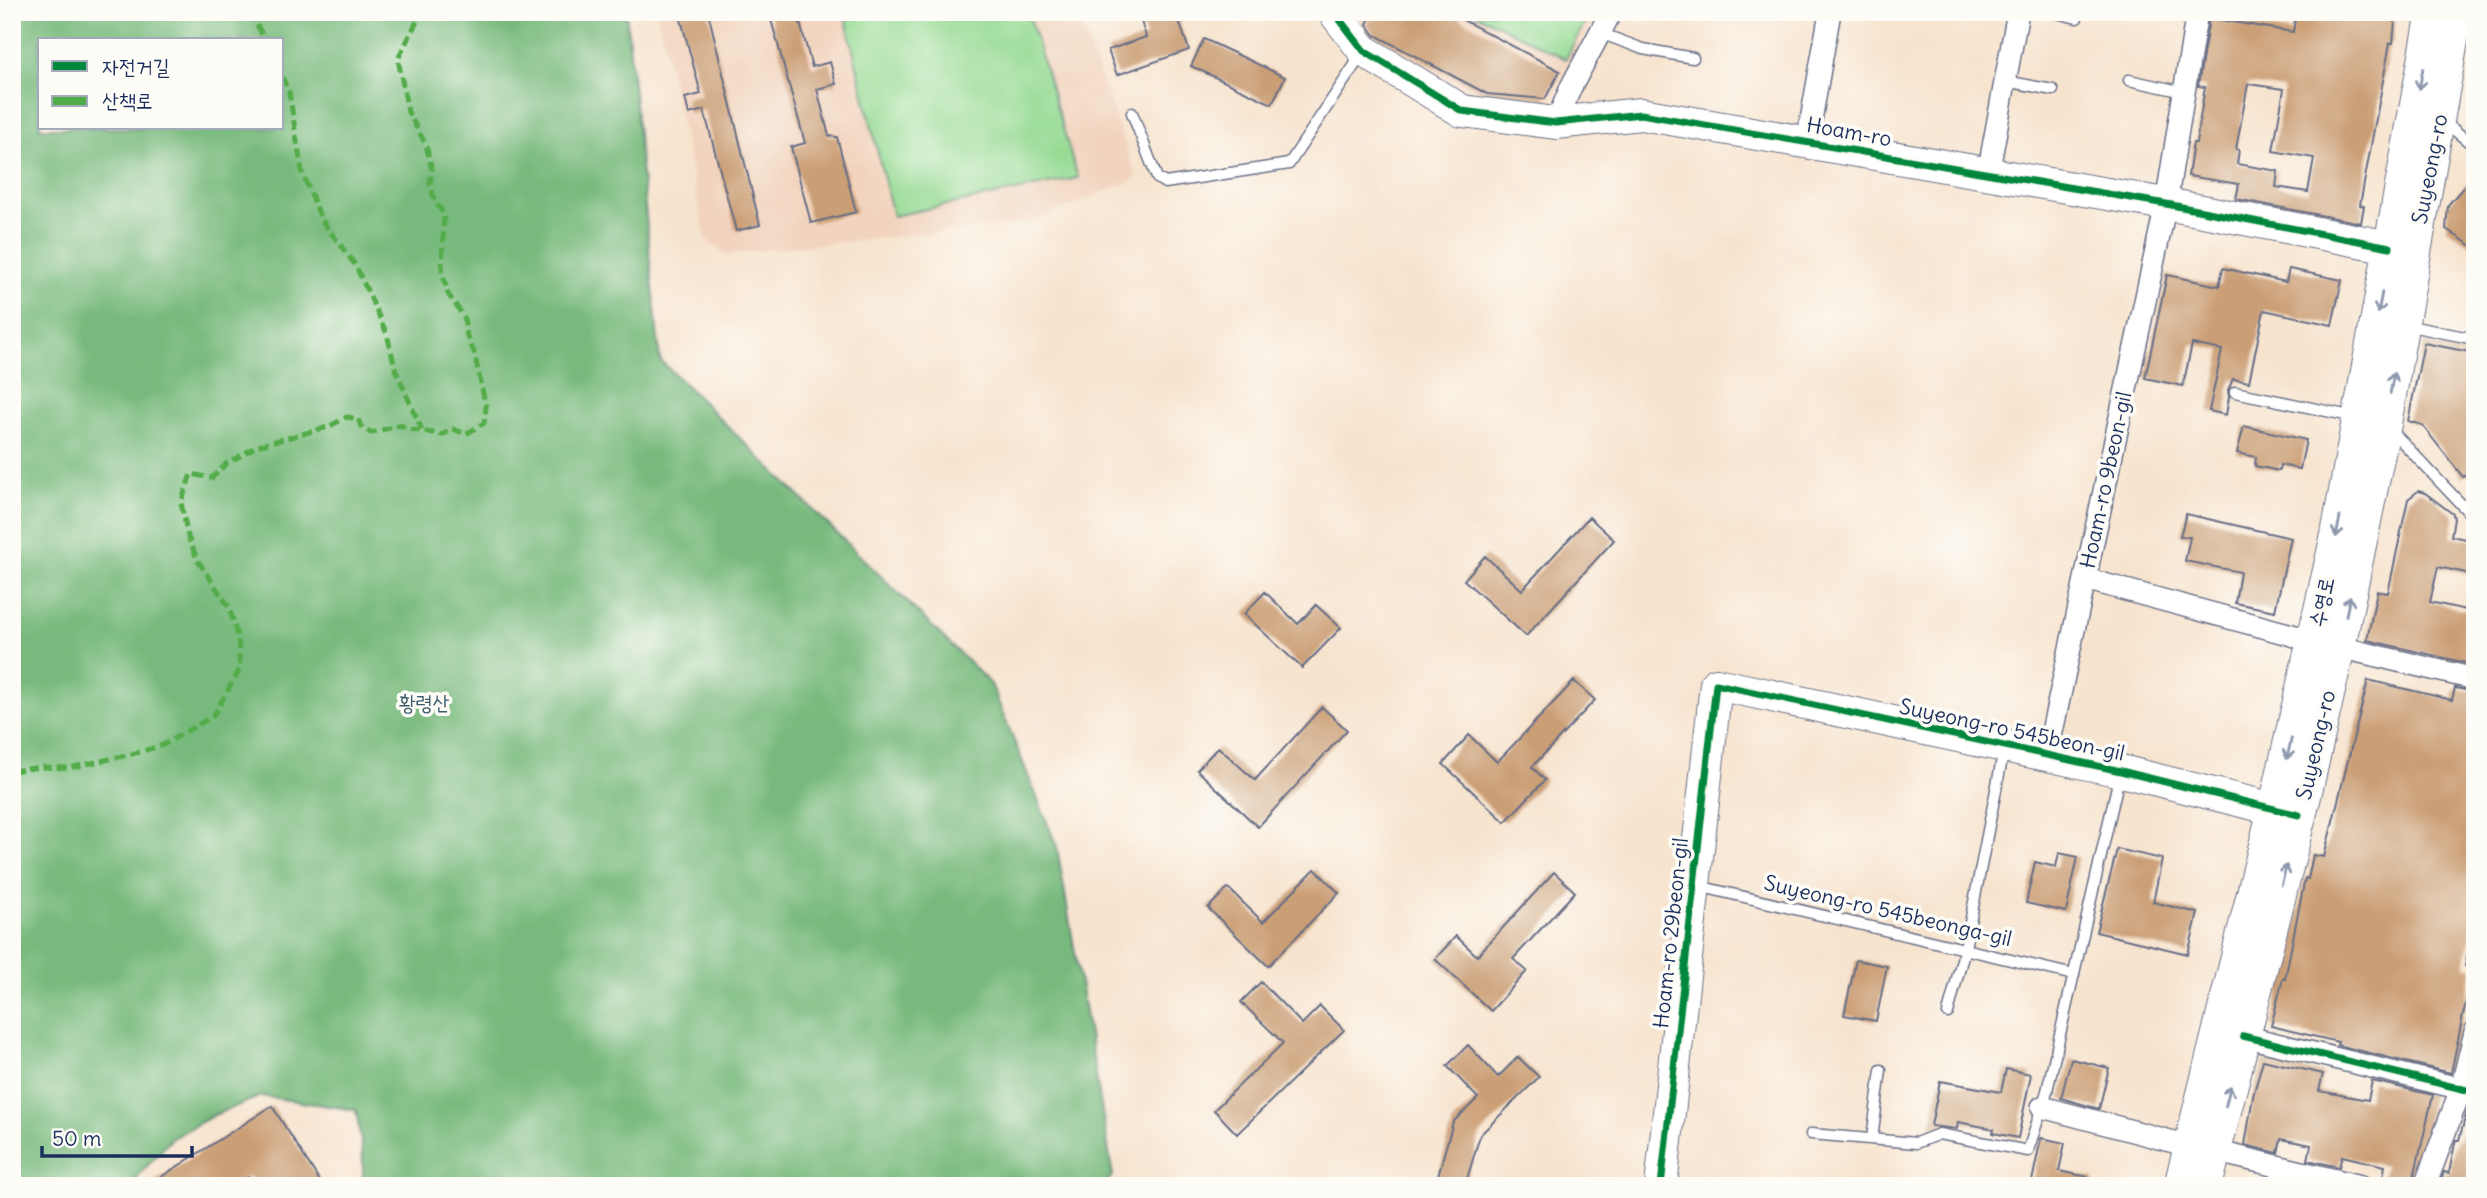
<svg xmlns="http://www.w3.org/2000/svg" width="2487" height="1198" viewBox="0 0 2487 1198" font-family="Delius,'Poor Story',sans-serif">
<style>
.built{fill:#f2d4be}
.green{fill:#95da93;stroke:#588478;stroke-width:2}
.forest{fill:#78ba7d;stroke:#4a746e;stroke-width:2;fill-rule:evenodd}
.building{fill:#cb9f76;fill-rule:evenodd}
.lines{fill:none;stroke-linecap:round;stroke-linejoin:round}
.lane-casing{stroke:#686e86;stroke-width:13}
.street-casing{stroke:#686e86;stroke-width:24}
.secondary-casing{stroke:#686e86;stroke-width:34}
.lane{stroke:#fff;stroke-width:10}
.street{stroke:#fff;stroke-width:21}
.secondary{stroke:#fff;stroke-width:32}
.quiet{stroke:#52ab49;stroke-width:5;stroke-dasharray:10 5;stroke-linecap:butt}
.cycleway-casing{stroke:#fdfcf7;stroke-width:11}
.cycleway{stroke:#00873e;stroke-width:7}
.oneway{stroke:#8d97ae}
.labels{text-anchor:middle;stroke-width:7;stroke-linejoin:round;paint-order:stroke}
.street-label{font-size:21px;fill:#1b2f5e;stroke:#fdfcf7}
.park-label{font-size:21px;fill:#3a5a6b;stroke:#fdfcf7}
</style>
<rect width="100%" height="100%" fill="#fdfcf7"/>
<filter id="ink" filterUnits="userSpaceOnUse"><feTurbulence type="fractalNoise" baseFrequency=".0143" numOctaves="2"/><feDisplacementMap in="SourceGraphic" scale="14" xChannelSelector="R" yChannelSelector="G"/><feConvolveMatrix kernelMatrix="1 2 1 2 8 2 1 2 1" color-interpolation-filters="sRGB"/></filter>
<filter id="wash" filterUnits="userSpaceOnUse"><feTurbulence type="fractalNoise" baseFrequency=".00686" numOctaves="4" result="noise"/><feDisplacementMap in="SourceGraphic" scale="28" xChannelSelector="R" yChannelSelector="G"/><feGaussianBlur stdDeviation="1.57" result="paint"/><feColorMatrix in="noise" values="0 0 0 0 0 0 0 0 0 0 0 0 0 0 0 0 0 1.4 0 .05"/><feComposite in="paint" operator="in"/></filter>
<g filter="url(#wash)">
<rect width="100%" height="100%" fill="#f7e4cf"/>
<!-- built -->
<path class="built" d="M657,12H1077L1137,178L1030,223L726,254L706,240Z
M1343,12H1599L1548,106L1463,102L1370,49Z"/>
<!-- green -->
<path class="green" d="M844,12H1028L1078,178L893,216Z
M1472,12H1590L1566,59Z"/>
<!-- forest -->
<path class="forest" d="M12,12H626L660,360L991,684L1057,847L1113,1176L1102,1186H361C367,1166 359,1130 356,1110L261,1096L214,1115L172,1138L139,1175L134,1186H12ZM40,40H282V128H40Z"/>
<g id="blocks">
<!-- building -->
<path class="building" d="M679,12H708L760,225L736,231L704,110L689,114L685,98L701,94Z
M769,12H797L812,67L830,62L836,84L817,89L829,136L837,137L856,212L811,223L791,147L805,143Z
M1138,12H1176L1189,50L1117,75L1108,50L1146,37Z
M1373,12H1448L1560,71L1545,99L1487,94L1375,35L1367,24Z
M2310,12H2396L2393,43H2390L2360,205L2364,206L2361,223L2236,199L2239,184L2188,176L2193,143H2196L2205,87L2198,86L2209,18L2293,32L2296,13L2309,15ZM2248,84L2284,89L2273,151L2314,158L2308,192L2276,187L2278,171L2237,164L2239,150L2236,149Z
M1204,39L1285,77L1272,104L1191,66Z
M2466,184L2475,191V248L2446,229L2448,205Z
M2223,268L2286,282L2289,269L2342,280L2332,325L2264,310L2249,382L2233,379L2228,390L2229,397L2226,415L2209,411L2222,350L2192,344L2183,386L2145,378L2167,275L2219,286Z
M2424,343L2475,353V469L2463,477L2422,425L2408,421Z
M2244,426L2306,440L2300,469L2280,465L2279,471L2255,466L2256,457L2237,453Z
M2418,491L2425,493L2453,514L2454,519L2451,536L2475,541V575L2438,567L2430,602L2475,612V665L2367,640L2377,591L2388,593L2408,499Z
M2186,514L2291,538L2275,611L2235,603L2240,572L2185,561L2190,537L2180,536Z
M1589,517L1614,540L1526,636L1464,580L1485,556L1522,590Z
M1265,592L1298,624L1316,605L1341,628L1302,668L1244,614Z
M2368,680L2452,700L2455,688L2475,692V918L2465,966L2473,968L2451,1073L2337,1045L2338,1042L2271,1026L2283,978L2285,979L2305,878L2308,879L2313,855L2324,857Z
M1574,681L1595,700L1532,767L1545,780L1505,822L1443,764L1469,735L1497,762Z
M1322,707L1347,730L1258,827L1197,770L1218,747L1255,780Z
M2117,849L2162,859L2153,902L2198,913L2188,954L2096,932Z
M2059,853L2078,857L2066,912L2026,903L2035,862L2056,867Z
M1315,869L1339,893L1268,966L1208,908L1228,888L1263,922Z
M1554,872L1575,892L1513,959L1527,971L1491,1011L1435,959L1456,936L1477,956Z
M1856,960L1887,966L1876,1021L1844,1015Z
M1261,982L1302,1024L1320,1006L1344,1030L1237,1134L1214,1110L1283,1043L1241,1002Z
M1468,1045L1498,1077L1518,1057L1539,1077L1480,1135L1465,1186H1435L1453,1122L1478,1098L1447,1066Z
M2071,1059L2109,1068L2099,1109L2061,1098Z
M2263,1060L2323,1074L2319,1091L2368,1100L2372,1081L2433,1095L2412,1186L2382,1183L2385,1166L2342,1156L2339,1167L2308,1160L2311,1145L2281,1139L2278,1153L2245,1145L2253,1096Z
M2006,1069L2031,1074L2018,1138L1993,1133L1994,1129L1958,1122L1957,1129L1931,1126L1940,1081L2001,1092Z
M2469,1104L2475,1105V1186H2439L2444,1172L2449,1173L2455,1143L2456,1140H2459Z
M272,1106L323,1186H257L255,1180L249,1177L243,1179L240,1186H147Z
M2041,1138L2065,1143L2059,1171L2094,1178L2093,1186H2031Z"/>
</g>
</g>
<g filter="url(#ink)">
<use href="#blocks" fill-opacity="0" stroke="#686e86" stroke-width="2"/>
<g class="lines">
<defs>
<path id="lane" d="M2052,12L2077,18
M1600,33L1643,49L1693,58
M2129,80L2184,92
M2005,81L2053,90
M1132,113L1157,178L1165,183L1289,164L1362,54
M2442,120L2475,147
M2405,325L2475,339
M2235,392L2355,417
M2390,429L2475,519
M1698,886L2074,975
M1948,1013L1965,948L2004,749
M1811,1134L1916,1143L1939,1134L2028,1151L2047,1091L2120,773
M1872,1139L1881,1070
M248,1185L249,1186"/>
<path id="street" d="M1556,123L1571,87L1611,12
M1807,143L1830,12
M1988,174L2018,12
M2085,579L2314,641
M2339,647L2475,679
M2047,755L2166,204L2197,12
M2243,1036L2475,1092
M2042,1107L2189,1146
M2214,1151L2361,1186
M2425,1186L2461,1089L2475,1032"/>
<path id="secondary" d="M1334,12L1364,51L1462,111L1556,123L1641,114L2166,204L2390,247
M1661,1186L1716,684L2121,771L2294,814
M2180,1186L2279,789L2337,535L2433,12
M2206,1186L2305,796L2339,647L2385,424L2457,12"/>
</defs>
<!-- lane casing -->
<use href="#lane" class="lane-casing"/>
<!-- street casing -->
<use href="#street" class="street-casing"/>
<!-- secondary casing -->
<use href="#secondary" class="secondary-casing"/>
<!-- lane -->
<use href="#lane" class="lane"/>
<!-- street -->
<use href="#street" class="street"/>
<!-- secondary -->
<use href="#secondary" class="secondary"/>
<!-- quiet -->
<path class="quiet" d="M250,12L265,40
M282,77L289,92L302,172L321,219L356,266L387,334L396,371L422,430
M12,771L40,767L69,768L132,754L163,745L213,716L240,669L238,639L229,607L198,561L188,537L181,503L191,474L212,478L226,464L257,446L328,427L347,417L358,419L361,426L371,433L400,425C412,432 428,431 442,435L453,429L466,434L484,423L486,407L474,352L467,336L464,317L448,294L442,271L444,215L435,201L430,184L432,170L426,145L408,112L398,59L417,21L412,12"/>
<defs>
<path id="cycleway" d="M1334,12L1364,51L1462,111L1556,123L1641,114L2166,204L2390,247
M2243,1036L2475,1092
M1661,1186L1716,684L2121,771L2299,815"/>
</defs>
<!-- cycleway casing -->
<use href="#cycleway" class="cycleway-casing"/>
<!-- cycleway -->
<use href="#cycleway" class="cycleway"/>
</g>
<!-- one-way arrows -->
<defs><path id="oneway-shaft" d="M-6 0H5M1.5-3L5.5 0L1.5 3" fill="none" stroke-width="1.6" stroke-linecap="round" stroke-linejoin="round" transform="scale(1.75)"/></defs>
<g class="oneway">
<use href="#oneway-shaft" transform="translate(2421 79) rotate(100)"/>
<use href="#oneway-shaft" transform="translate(2380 303) rotate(100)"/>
<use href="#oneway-shaft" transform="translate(2392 383) rotate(-80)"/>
<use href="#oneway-shaft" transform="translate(2338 527) rotate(101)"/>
<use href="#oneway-shaft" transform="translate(2348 606) rotate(-78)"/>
<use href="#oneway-shaft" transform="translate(2289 749) rotate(103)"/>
<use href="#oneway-shaft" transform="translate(2284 875) rotate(-76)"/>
<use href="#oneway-shaft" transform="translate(2228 1096) rotate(-76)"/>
</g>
</g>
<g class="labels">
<!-- street labels -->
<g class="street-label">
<text transform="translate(1849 132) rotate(10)" y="7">Hoam-ro</text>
<text transform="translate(2430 169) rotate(-79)" y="7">Suyeong-ro</text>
<text transform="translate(2106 480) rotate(-78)" y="7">Hoam-ro 9beon-gil</text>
<text transform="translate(2322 602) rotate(-78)" y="7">수영로</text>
<text transform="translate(2012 730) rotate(12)" y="7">Suyeong-ro 545beon-gil</text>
<text transform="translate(2316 745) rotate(-77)" y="7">Suyeong-ro</text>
<text transform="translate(1888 911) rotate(13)" y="7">Suyeong-ro 545beonga-gil</text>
<text transform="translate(1671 933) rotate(-84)" y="7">Hoam-ro 29beon-gil</text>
</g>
<!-- park labels -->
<g class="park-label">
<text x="424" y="710">황령산</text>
</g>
</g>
<!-- margin -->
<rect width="2487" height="1198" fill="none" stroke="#fdfcf7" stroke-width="42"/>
<!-- legend -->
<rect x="38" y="38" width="245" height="91" fill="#fdfcf7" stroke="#a3aaba" stroke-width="2"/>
<rect x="52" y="61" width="35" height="10" fill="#00873e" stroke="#a3aaba" stroke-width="2"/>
<text x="102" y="74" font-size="21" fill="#1b2f5e">자전거길</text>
<rect x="52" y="96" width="35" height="10" fill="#52ab49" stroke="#a3aaba" stroke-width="2"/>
<text x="102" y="108" font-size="21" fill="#1b2f5e">산책로</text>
<!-- scale -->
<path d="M42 1146v10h150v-10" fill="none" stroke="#1b2f5e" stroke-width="3.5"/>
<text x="52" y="1146" font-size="21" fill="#1b2f5e" stroke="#fdfcf7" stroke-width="5" paint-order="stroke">50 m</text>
</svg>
